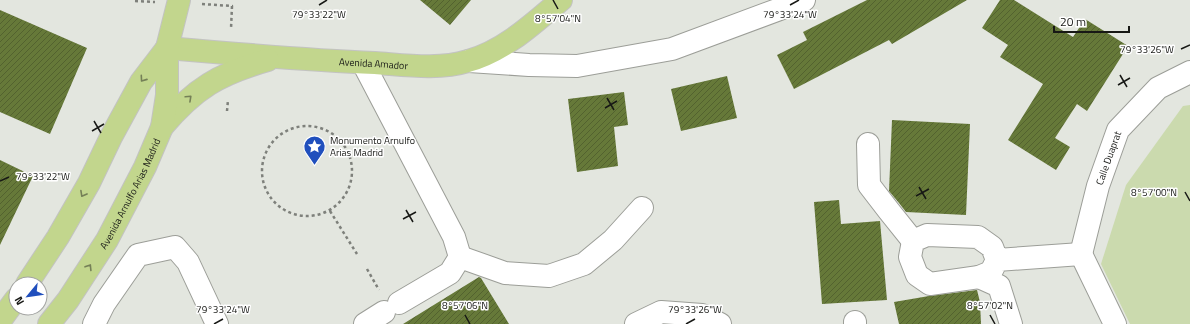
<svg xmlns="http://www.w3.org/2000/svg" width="1190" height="324" viewBox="0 0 1190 324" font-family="'Titillium Web',sans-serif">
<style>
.green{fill:#cbdaae}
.building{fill:url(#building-hatch)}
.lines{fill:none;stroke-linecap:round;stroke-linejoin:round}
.minor-casing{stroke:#9c9e98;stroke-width:24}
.major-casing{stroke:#c3c3c2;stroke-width:24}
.path{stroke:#7e807b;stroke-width:2.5;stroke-dasharray:3 3;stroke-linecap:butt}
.minor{stroke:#fff;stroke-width:22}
.major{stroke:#c2d68d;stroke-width:22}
.oneway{stroke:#758057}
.ticks{fill:none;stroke:#171815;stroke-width:1.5}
.labels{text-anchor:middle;stroke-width:3;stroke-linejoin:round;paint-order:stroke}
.street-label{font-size:10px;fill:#171815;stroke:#fff}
.poi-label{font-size:10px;fill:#171815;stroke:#fff;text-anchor:start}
.ticks-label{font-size:10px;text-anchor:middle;fill:#171815;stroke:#fff;stroke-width:3;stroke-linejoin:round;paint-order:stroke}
</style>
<defs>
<pattern id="building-hatch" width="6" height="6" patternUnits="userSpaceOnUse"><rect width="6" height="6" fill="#667939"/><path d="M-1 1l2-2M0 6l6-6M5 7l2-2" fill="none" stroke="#53622f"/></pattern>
</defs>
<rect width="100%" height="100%" fill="#e3e6df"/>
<!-- green -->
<path class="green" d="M1190,105V324H1130L1101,264L1126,185L1183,106Z"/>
<!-- building -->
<path class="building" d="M420,0H471L450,25Z
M867,0H967L892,44L889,40L794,89L777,55L807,40L803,32Z
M1000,0H1014L1073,37L1085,19L1128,46L1087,111L1077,104L1055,138L1070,147L1056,170L1008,140L1043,84L1000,57L1008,45L982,28Z
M0,10L87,48L50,134L0,112Z
M727,76L737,118L681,131L671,89Z
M624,92L628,125L614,127L618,166L577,172L568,99Z
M892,120L970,124L966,215L906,212L899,203L889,191Z
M0,160L33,176L0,245Z
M839,200L841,224L880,221L887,300L822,304L814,202Z
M479,277L481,278L509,324H403Z
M977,290L980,302L981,324H899L894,302L929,296Z"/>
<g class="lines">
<defs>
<g id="minor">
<path d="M469,61L529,65L577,66L672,49L804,0"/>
<path d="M363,63L454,237L460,257L450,273L399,303"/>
<path d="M868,144L869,185L889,211L913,241"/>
<path id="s1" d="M1081,254L1098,186L1118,130L1158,88L1190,72"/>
<path d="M1081,254L1115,324"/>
<path d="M460,257L505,273L549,276L584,264L613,240L642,208"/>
<path d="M997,260L991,272L979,277L930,284L917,275L910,257L913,241L927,235L978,237L992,247L997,260L1081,254"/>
<path d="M979,277L999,286L1011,324"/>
<path d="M855,322V324"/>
<path d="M94,324L104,304L138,255L175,247L188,262L217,324"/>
<path d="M365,324L384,312"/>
<path d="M636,324L661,312L702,315L720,324"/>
</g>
<g id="major">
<path id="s2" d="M167,48C236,54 306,60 375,63C405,65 439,70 468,61C504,51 533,24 561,0"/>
<path d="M162,127C195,88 219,74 268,60"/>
<path d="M27,284L58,237L89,183L111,137L141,82L167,48"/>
<path d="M0,321L16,299"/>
<path id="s3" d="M49,324L68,300L107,240L145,167L162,127L167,95V48L179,0"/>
</g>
</defs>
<!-- minor casing -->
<use href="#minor" class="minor-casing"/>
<!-- major casing -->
<use href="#major" class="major-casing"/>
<!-- path -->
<path class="path" d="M135,1L155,2
M202,4L232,6L231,29
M227,111L228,100
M262 171a45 45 0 1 1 90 0a45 45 0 1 1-90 0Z
M330,211L357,254
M367,269L379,290"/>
<!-- minor -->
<use href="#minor" class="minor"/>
<!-- major -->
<use href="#major" class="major"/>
</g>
<!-- one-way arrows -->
<defs><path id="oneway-chevron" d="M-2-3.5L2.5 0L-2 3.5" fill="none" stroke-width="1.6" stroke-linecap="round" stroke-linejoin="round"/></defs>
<g class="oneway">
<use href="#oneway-chevron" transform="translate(143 79) rotate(125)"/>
<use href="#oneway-chevron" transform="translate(189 98) rotate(-43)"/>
<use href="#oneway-chevron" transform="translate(83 194) rotate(119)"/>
<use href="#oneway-chevron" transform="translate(89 267) rotate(-58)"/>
</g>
<!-- ticks -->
<path class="ticks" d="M553,0L558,9M319,5L327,0M790,5L799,0M1181,49L1190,45M1120,75L1127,87M1118,85L1130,78M607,98L614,110M605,108L617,101M94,121L101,133M92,131L104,124M0,181L9,177M919,187L926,199M1185,192L1190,201M916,196L929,189M406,210L413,222M403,219L416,212M465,315L470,324M990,315L995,324M214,324L223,319M686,324L695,319"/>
<!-- icons -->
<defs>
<symbol id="sight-pin" viewBox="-11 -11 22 30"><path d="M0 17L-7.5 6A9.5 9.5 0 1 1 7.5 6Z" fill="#204fbd" stroke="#fff"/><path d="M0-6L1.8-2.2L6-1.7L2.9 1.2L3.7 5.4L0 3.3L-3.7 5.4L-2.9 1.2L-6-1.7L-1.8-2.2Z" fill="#fff"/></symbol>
</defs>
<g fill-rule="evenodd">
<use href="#sight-pin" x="302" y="134" width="25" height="34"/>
</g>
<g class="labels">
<!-- street labels -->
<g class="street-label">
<text dy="4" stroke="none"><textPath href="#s2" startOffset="207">Avenida Amador</textPath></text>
<text dy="4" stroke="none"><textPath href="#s1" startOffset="100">Calle Duaprat</textPath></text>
<text dy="4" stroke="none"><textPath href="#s3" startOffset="154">Avenida Arnulfo Arias Madrid</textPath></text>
</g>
<!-- poi labels -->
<g class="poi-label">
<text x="330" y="144">Monumento Arnulfo<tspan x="330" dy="12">Arias Madrid</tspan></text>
</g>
</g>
<g class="ticks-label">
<text x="319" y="18">79°33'22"W</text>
<text x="790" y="18">79°33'24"W</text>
<text x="558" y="22">8°57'04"N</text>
<text x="1147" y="53">79°33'26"W</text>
<text x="43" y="180">79°33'22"W</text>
<text x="1154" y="196">8°57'00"N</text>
<text x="465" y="309">8°57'06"N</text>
<text x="990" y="309">8°57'02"N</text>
<text x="223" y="313">79°33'24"W</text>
<text x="695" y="313">79°33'26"W</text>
</g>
<!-- north arrow -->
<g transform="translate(28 296) rotate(241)"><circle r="19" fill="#ffffff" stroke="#a2a3a1"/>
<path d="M0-3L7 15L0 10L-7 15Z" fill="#204fbd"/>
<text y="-6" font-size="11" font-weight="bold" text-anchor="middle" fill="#171815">N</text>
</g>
<!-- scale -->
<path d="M1054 26v6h75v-6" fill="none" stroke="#171815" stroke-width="2"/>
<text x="1060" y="26" font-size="12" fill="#171815" stroke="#ffffff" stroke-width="3" paint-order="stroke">20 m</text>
</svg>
